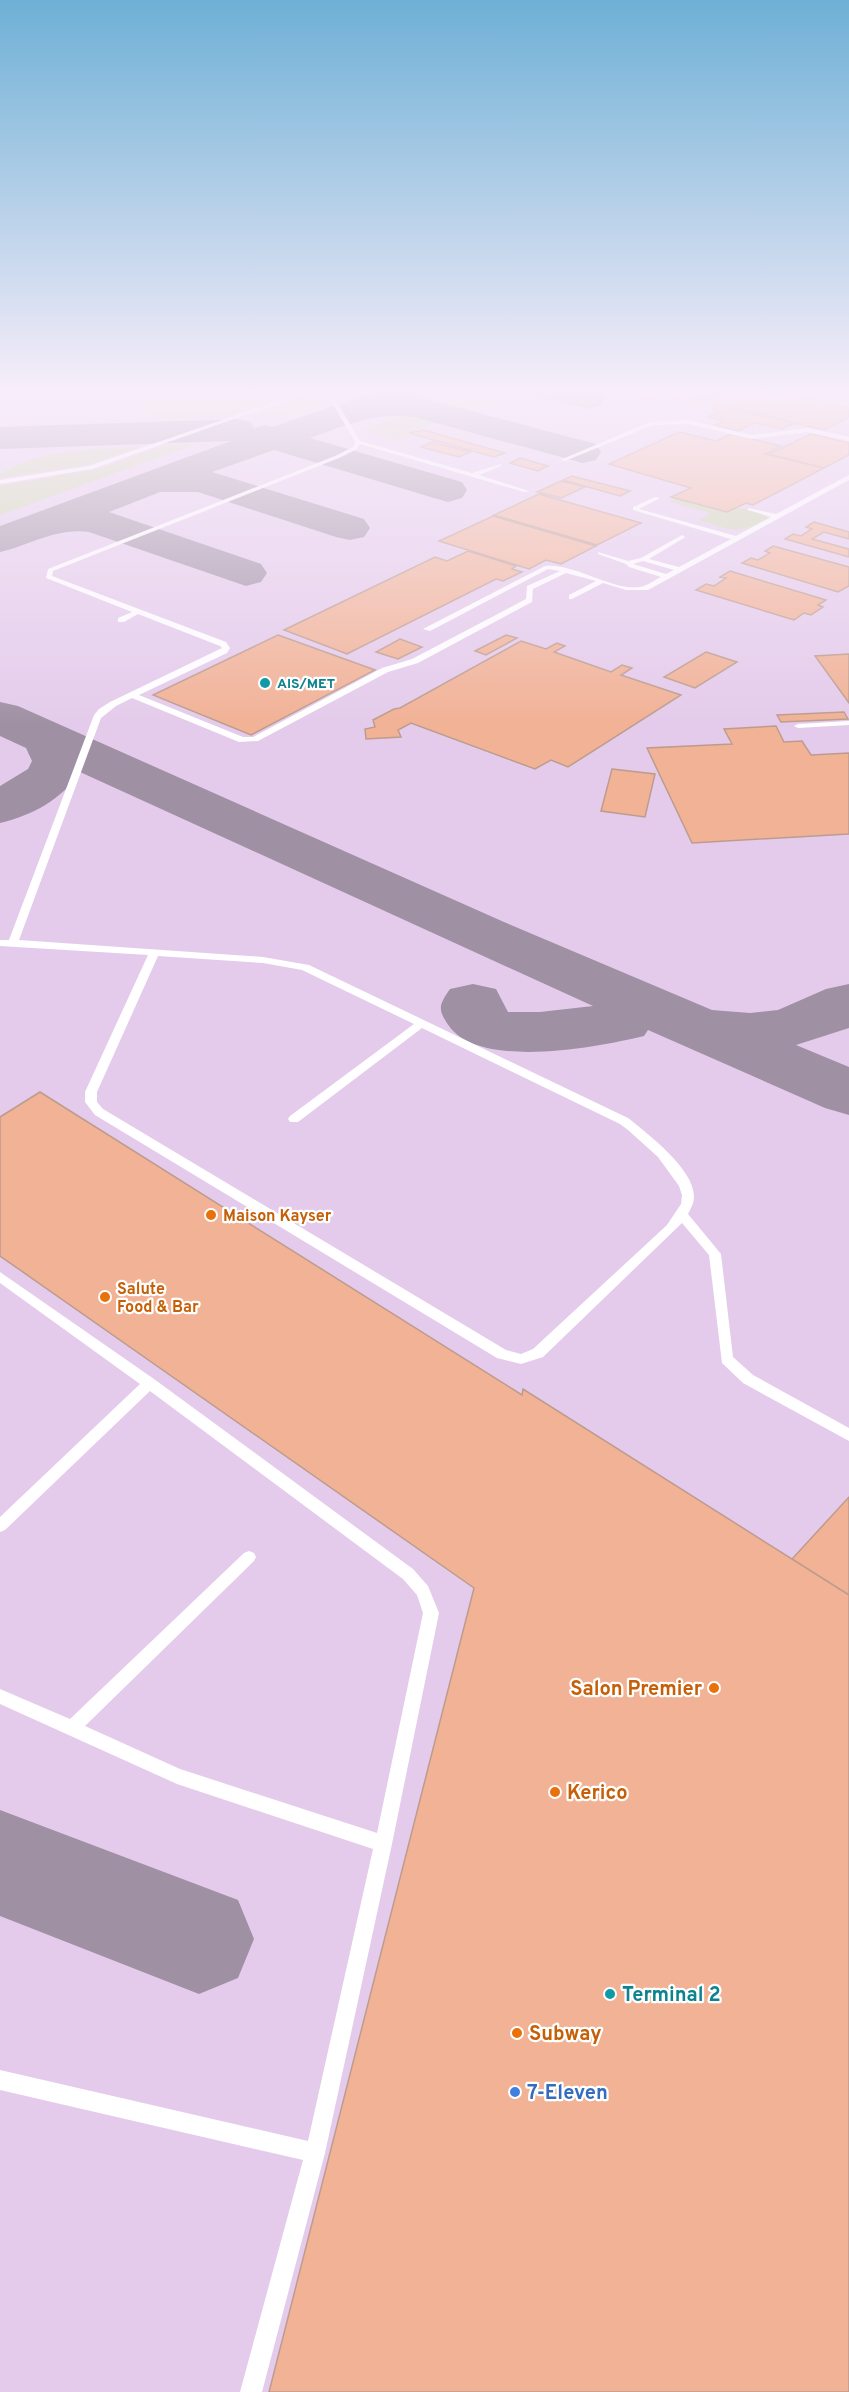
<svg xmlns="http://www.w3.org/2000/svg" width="849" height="2392" viewBox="0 0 849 2392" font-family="Overpass,sans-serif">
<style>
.built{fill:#e4cbeb}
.green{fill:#cbd4ac}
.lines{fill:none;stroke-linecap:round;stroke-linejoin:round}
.taxiway{fill:#a090a4;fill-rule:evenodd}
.building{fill:#f1b296;stroke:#bd9c8e;stroke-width:1.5}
.lane{fill:#fff;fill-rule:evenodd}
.culture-dot{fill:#0f9aa8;stroke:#fff;stroke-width:2}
.food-dot{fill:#e8710a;stroke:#fff;stroke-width:2}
.shop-dot{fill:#3f7fe0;stroke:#fff;stroke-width:2}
.labels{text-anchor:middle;stroke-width:4.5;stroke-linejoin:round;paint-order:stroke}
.far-culture-label{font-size:14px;font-weight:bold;fill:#0d838f;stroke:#fff;text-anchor:start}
.food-label{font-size:16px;font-weight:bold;fill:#c56008;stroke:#fff;text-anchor:start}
.near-food-label{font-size:20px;font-weight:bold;fill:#c56008;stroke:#fff;text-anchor:start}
.near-culture-label{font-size:20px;font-weight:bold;fill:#0d838f;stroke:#fff;text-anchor:start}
.near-shop-label{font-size:20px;font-weight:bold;fill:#366cbe;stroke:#fff;text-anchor:start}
</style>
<rect width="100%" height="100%" fill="#f0daf5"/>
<!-- built -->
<path class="built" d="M0,390H849V2392H0Z"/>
<!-- green -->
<path class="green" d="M183,390H304L223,418L150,419L141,410C151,397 168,395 183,390Z
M468,390H517L464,412L434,403Z
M298,399H315L324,403L290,416L247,418Z
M408,413L439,421L408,433L413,435L399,440L363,430Z
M195,444L183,449L0,515V486L97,469L167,445Z
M141,447L87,465L0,478V474C40,448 95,450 141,447Z
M677,498L727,512L738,507L761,514L768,518C737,536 731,530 699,520L710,513L670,502Z"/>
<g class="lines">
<!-- taxiway -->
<path class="taxiway" d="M381,390H431L422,398L596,444L601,452L596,460L583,463L414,417C374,412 347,425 310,438L462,482L467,490L462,498L448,502L434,498L274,450L212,472L364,519L370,528L364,537L350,540L336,537L198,492H160L109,512L261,564L267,573L261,582L246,586L89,532C57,527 30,545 0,552V526L231,441L0,449V427L238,419L251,422L254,428L265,425L272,427Z
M535,390H592L600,392L605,399L600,406L588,409L540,397Z
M691,390H732L734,393L729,400C715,404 700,403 691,390Z
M0,702L18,706L504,922L712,1010L750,1013L778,1010L826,989L849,984V1028L796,1045L849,1067V1115L825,1108L648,1030L644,1036C598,1047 480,1070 449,1026C437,1009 439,1005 450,989L473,984L496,989L508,1012H540L593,1006L80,772C61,800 33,815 0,823V786L28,769L32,761L26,748L0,736Z
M0,1810L238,1900L254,1939L238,1978L199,1994L0,1916Z"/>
</g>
<!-- building -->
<path class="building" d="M633,390H658L795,423L782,429L755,423L738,431L715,425L724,421L707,417L719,411L712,410L715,408L660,396L649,400L624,394Z
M733,390H746L780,398L788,394L849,408V417L824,430L706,402Z
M423,430L505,453L494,457L409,433Z
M679,432L716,441L731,434L781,446L765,454L824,468L753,505L746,503L727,512L671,497L691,488L609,464Z
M811,434L849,443V455L824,468L769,454Z
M432,442L470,452L459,457L421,447Z
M520,458L548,466L538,471L510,463Z
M572,476L630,491L620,496L563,480Z
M561,481L585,487L561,498L537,492Z
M539,494L641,523L597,545L494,515Z
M493,516L596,546L561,564L546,560L529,569L439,541Z
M814,522L849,532V539L824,532L812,539L849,549V557L785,539L793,534L801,536L812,529L806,527Z
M773,546L849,567V586L838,592L742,563L751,558L758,560L770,553L765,551Z
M468,551L516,566L512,569L522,572L503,581L496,579L347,654L284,630L435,557L447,561Z
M730,571L826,600L818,605L823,607L811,615L804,613L794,620L696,590L706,584L714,586L726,578L720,577Z
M278,635L375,670L251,735L153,695Z
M506,635L517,638L486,655L475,651Z
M400,639L422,647L398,659L376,652Z
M521,641L546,649L557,643L565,646L554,652L611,672L622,665L632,668L621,675L681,695L568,767L551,760L535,769L411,723L398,730L401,737L366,739L365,729L375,727L373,720L394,709L400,708Z
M706,652L737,662L695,688L664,677Z
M849,654V703L815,656Z
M844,712L848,719L781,722L777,715Z
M776,726L784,742L802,741L811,755L849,753V834L692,843L647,748L732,744L724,729Z
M612,769L655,774L645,817L601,811Z
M40,1092L522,1395L523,1389L849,1595V2392H269L474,1588L0,1256V1117Z
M849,1497V1595L792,1559Z"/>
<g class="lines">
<!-- lane -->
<path class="lane" d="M309,390H323L333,395L360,441L472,473L501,464V466L479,475L529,491L524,492L360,444L357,449L339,458L53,571L52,576L226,642L230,648L227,653L139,695L243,737H253L382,668L412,659L526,599L527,586L560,571L548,569L430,631L423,629L545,566C574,562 616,594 644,586C650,584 656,579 661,577L629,567L626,564L598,554V552L628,561L641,558L682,535L685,537L684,538L649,559L679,567L731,539L633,510V507L655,497L660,498L639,509L736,536L771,517L748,510V508L776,514L847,476L849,475V480L648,590H626L603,583L572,599H569V595L596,581L566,573L533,589L532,602L418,663L388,672L258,741L239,742L132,698L116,706L101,718L19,940L263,957L309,965L628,1118C649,1135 693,1168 694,1196C694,1203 691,1208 688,1214L721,1254L733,1357L753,1375L849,1428V1441L743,1383L722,1363L709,1255L682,1223L543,1357L521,1364L497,1358L95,1115L85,1102V1092L148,955L0,946V940H9L94,715L99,709L110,702L222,648L220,646L138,614L124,622H118V618L132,612L46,578L48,569L335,456L353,447L355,442L329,397L316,390L92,469L0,484V480L89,466ZM643,561L674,570L666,574L633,564ZM158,956L263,963L302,970L414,1024L290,1116L288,1119L290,1122H298L422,1028L620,1124L628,1130L658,1157L679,1186L682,1195L681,1204L667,1225L533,1349L521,1354L506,1350L103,1109L97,1102V1092Z
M689,420L751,435L808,428L849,437V441L808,432L751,439L689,424L653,425L565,461L560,460L650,422Z
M849,721V725L798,728L794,726L798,724Z
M0,1272L154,1379L413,1569L428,1586L439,1613L392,1844L325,2153L262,2392H240L303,2160L0,2090V2070L308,2141L373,1849L177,1784L0,1704V1689L70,1719L244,1553L249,1551L254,1553L256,1557L254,1561L85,1726L180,1769L377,1833L423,1613L417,1595L403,1579L150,1391L5,1530L0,1532V1517L140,1384L0,1283Z"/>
</g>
<!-- sky -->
<linearGradient id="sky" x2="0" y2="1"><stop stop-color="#6eb0d6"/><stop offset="0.54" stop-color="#f8eefa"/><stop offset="1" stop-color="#f8eefa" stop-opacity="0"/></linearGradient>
<rect width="849" height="725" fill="url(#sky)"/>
<!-- markers -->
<g class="culture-dot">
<circle cx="265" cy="683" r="6"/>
<circle cx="610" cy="1994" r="6"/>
</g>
<g class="food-dot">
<circle cx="211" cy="1215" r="6"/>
<circle cx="105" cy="1297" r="6"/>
<circle cx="714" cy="1688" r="6"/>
<circle cx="555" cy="1792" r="6"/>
<circle cx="517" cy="2033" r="6"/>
</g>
<circle class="shop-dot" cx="515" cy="2092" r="6"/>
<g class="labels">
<!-- far-culture labels -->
<g class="far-culture-label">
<text x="277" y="688">AIS/MET</text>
</g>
<!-- food labels -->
<g class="food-label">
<text x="223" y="1221">Maison Kayser</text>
<text x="117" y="1294">Salute<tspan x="117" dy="18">Food &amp; Bar</tspan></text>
</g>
<!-- near-food labels -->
<g class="near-food-label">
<text x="702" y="1695" text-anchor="end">Salon Premier</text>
<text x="567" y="1799">Kerico</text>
<text x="529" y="2040">Subway</text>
</g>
<!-- near-culture labels -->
<g class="near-culture-label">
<text x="622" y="2001">Terminal 2</text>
</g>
<!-- near-shop labels -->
<g class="near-shop-label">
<text x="527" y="2099">7-Eleven</text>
</g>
</g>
</svg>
